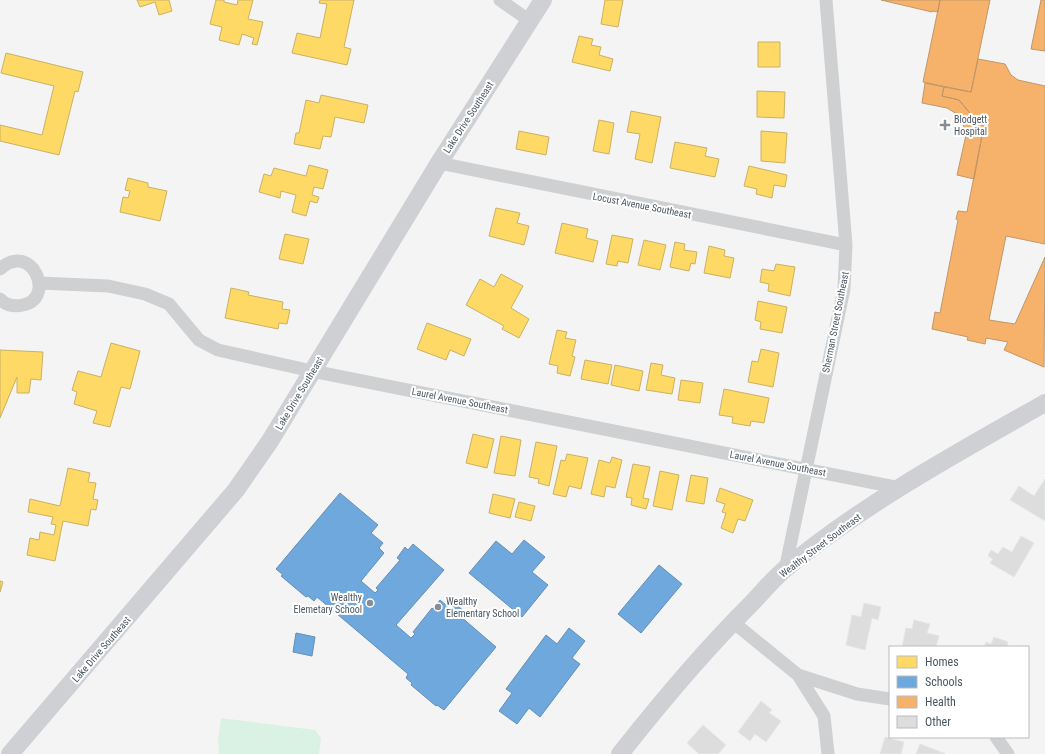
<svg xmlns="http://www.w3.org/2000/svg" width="1045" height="754" viewBox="0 0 1045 754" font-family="'Roboto Condensed',sans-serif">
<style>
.green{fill:#d9f2e3}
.homes{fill:#ffd966;stroke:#c9b264}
.schools{fill:#6fa8dc;stroke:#648fb7}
.health{fill:#f6b26b;stroke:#c29668}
.building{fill:#ddddde;stroke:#e5e6e7}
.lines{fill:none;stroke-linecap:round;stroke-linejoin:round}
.minor{stroke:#ced0d2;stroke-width:13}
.secondary{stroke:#ced0d4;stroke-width:18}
.poi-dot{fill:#868d94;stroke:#fff;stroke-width:1.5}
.labels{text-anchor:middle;stroke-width:4;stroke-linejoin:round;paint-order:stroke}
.street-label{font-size:10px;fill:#4a5661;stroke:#fff}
.poi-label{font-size:10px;fill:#4a5661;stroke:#fff;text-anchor:start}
</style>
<rect width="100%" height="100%" fill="#f4f4f4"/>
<!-- green -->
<path class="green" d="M221,718L315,730L321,738L319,754H219L218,741Z"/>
<!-- homes -->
<path class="homes" d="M137,0H169L172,11L159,15L155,2L140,7Z
M216,0H224V2L237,5L238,0H253L248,19L263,22L257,45L252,44L254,38L242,34L239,45L219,40L222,27L210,24Z
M320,0H354L344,47L351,49L347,65L292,53L297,33L320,38L327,4L319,3Z
M605,0H623L618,27L601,24Z
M579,36L593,39L591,45L601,47L599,55L613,59L610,71L572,62Z
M758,42H780V67H758Z
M6,53L83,72L78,92L75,91L59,155L0,141V125L42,135L54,86L1,73Z
M757,91L785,92L784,118L757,117Z
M321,95L368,105L364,123L335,117L331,137L323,136L320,149L294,144L296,133H299L306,100L319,103Z
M631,111L661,117L652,163L635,159L640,134L627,132Z
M599,120L614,123L609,154L593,151Z
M519,131L549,137L546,155L516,149Z
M761,131L787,133L785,163L761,161Z
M675,142L707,148L705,156L719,159L715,177L670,168Z
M309,165L328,170L323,189L314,187L312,195L319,197L317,203L310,201L306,216L292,212L296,195L281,191L280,198L259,192L264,174L271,176L274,168L306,176Z
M749,166L787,175L785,187L774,185L772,198L756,194L757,189L744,186Z
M128,178L148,183V187L167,191L160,221L120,212L123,197L128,198L130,191L125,190Z
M496,208L520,213L517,223L529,226L524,245L489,236Z
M562,223L588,229L586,238L598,241L593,262L555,253Z
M285,234L309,239L303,264L279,259Z
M612,235L633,239L628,263L618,261L617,266L606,264Z
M644,240L666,245L660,270L638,265Z
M675,242L685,244L684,250L697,252L695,264L691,263L689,271L670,267Z
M709,246L725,250L724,256L734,258L730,278L704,273Z
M776,264L795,267L790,296L768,291L769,284L760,282L762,269L774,271Z
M501,274L523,286L511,308L529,319L519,338L502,329L504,326L466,305L480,279L494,287Z
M231,288L249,292L248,295L283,302L282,309L290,310L287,324L279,323L278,329L225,318Z
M758,301L787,307L782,333L760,329L761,322L755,320Z
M427,323L471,339L464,356L450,350L446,360L417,349Z
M557,330L567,332L565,338L576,340L572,356L575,357L570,376L557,373L558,366L549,364Z
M111,343L140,351L130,389L121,387L110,427L93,423L97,411L74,404L77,392L72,390L78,371L101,377Z
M761,349L779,353L773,387L748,382L752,361L758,362Z
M0,350L43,352L41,380L31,379L29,393H17V377L0,418Z
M585,360L612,365L608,384L581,379Z
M651,363L663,365L661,375L675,378L672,394L646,390Z
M615,365L643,371L639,391L611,385Z
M681,380L703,383L700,403L678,400Z
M724,389L769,398L764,423L751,421L750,426L732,423L733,417L719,415Z
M473,434L494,439L487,468L466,463Z
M501,436L521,440L515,476L494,473Z
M536,442L557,446L549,486L538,483L539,479L529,477Z
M567,454L588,458L581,489L569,486L566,497L553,494L561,460L565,461Z
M612,457L622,460L615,488L606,486L604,497L591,494L599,460L610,463Z
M633,464L650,467L643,498L649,499L646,509L631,505L632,498L626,497Z
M68,468L90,473L88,482L96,483L93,499L98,500L96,510L91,509L88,526L63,521L55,561L27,555L30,538L39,540L40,532L54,535L56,525L51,524L53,517L28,512L30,499L60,506Z
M660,471L679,475L672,510L653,506Z
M691,475L708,478L704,504L686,501Z
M720,488L753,500L745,521L738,519L733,533L721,528L726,513L722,512L725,504L716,501Z
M493,494L515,499L510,518L489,513Z
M519,502L535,506L531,521L515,517Z
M0,581L3,582L0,592Z"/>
<!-- schools -->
<path class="schools" d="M340,493L378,525L371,533L383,543L379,548L384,553L361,581L375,593L378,590L376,588L400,560L397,558L405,547L408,550L413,544L444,570L396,625L411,638L415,634L413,632L432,608L433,609L440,600L446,605L450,600L464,611L460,616L496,647L444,710L437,705L436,706L411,685L412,683L406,678L408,674L317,597L314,601L308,596L306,597L281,576L283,575L276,569Z
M524,540L545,557L532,572L548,585L522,617L469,573L496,541L512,554Z
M659,565L682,584L641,633L618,614Z
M569,628L585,641L572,658L580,664L540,717L529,708L517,724L499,711L512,693L506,689L546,635L557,644Z
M296,633L315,637L312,656L293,652Z"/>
<!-- health -->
<path class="health" d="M881,0H940L938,12L932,11V12Z
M940,0H990L971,92L923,82Z
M1041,0H1045V51L1031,49Z
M978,59L1005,64L1011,75L1018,80L1045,86V244L1006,236L989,320L1015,324L1045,257L1044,367L1004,350L1008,342L986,338L985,344L967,340L968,337L932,329L935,312L940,313L958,220L956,219L958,211L967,212L985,120L973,117L959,100L942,96L944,87L971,92Z
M925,83L944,87L942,96L959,100L973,117L985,120L974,179L957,175L966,135L962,120L957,114L947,108L922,103Z"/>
<!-- building -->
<path class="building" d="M1045,479V521L1010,500L1019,486L1034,496Z
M1021,536L1034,543L1014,577L990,563L993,559L988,556L991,550L998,554L1003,547L1012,552Z
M864,603L881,607L878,620L872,618L865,650L846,645L852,615L861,617Z
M914,620L930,624L927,633L939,636L936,647H902L906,628L912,629Z
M994,637L1008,642L1007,647H984L986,642L991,644Z
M761,701L772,710L769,713L781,721L766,742L755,734L750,741L738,732Z
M703,725L726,745L718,754H699L687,743Z
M885,737L904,742L901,754H880Z
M920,744L946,754H916Z"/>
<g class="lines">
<!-- minor -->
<path class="minor" d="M500,0L530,21
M439,163L846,245
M0,269C31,240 57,298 23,305C14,307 6,305 0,299
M39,283L108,286L145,294L169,304L199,340L218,350L312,371L900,488
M785,570L844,289L846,245L826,0
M733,622L798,675L824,716L828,754
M798,675L857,694L890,699
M996,737L1008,754"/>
<!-- secondary -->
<path class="secondary" d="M10,754L236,490L270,441L439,163L543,0
M620,754C661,702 703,652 749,606C761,594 772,580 785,569C863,504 957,453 1045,403"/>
</g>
<!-- markers -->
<g class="poi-dot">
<path d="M943 119h4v4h4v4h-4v4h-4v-4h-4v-4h4z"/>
<circle cx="370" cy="603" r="4"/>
<circle cx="438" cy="607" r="4"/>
</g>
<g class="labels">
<!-- street labels -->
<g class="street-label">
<text transform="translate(468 117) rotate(-57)" y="4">Lake Drive Southeast</text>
<text transform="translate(642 205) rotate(11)" y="4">Locust Avenue Southeast</text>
<text transform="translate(835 322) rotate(-79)" y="4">Sherman Street Southeast</text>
<text transform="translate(299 393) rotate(-59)" y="4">Lake Drive Southeast</text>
<text transform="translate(460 400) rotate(11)" y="4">Laurel Avenue Southeast</text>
<text transform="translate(778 463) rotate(11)" y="4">Laurel Avenue Southeast</text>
<text transform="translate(820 545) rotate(-37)" y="4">Wealthy Street Southeast</text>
<text transform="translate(101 649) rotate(-49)" y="4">Lake Drive Southeast</text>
</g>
<!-- poi labels -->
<g class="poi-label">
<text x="954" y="123">Blodgett<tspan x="954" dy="12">Hospital</tspan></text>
<text x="362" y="601" text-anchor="end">Wealthy<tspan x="362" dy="12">Elemetary School</tspan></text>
<text x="446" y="605">Wealthy<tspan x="446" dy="12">Elementary School</tspan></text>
</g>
</g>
<!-- legend -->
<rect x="889" y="646" width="140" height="92" fill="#ffffff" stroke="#b7bbc0"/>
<rect x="897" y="656" width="20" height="12" fill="#ffd966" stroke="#b7bbc0"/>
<text x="925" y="666" font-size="12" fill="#4a5661">Homes</text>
<rect x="897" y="676" width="20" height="12" fill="#6fa8dc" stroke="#b7bbc0"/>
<text x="925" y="686" font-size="12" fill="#4a5661">Schools</text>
<rect x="897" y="696" width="20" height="12" fill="#f6b26b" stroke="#b7bbc0"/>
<text x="925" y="706" font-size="12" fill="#4a5661">Health</text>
<rect x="897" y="716" width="20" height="12" fill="#ddddde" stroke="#b7bbc0"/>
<text x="925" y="726" font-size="12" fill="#4a5661">Other</text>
</svg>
